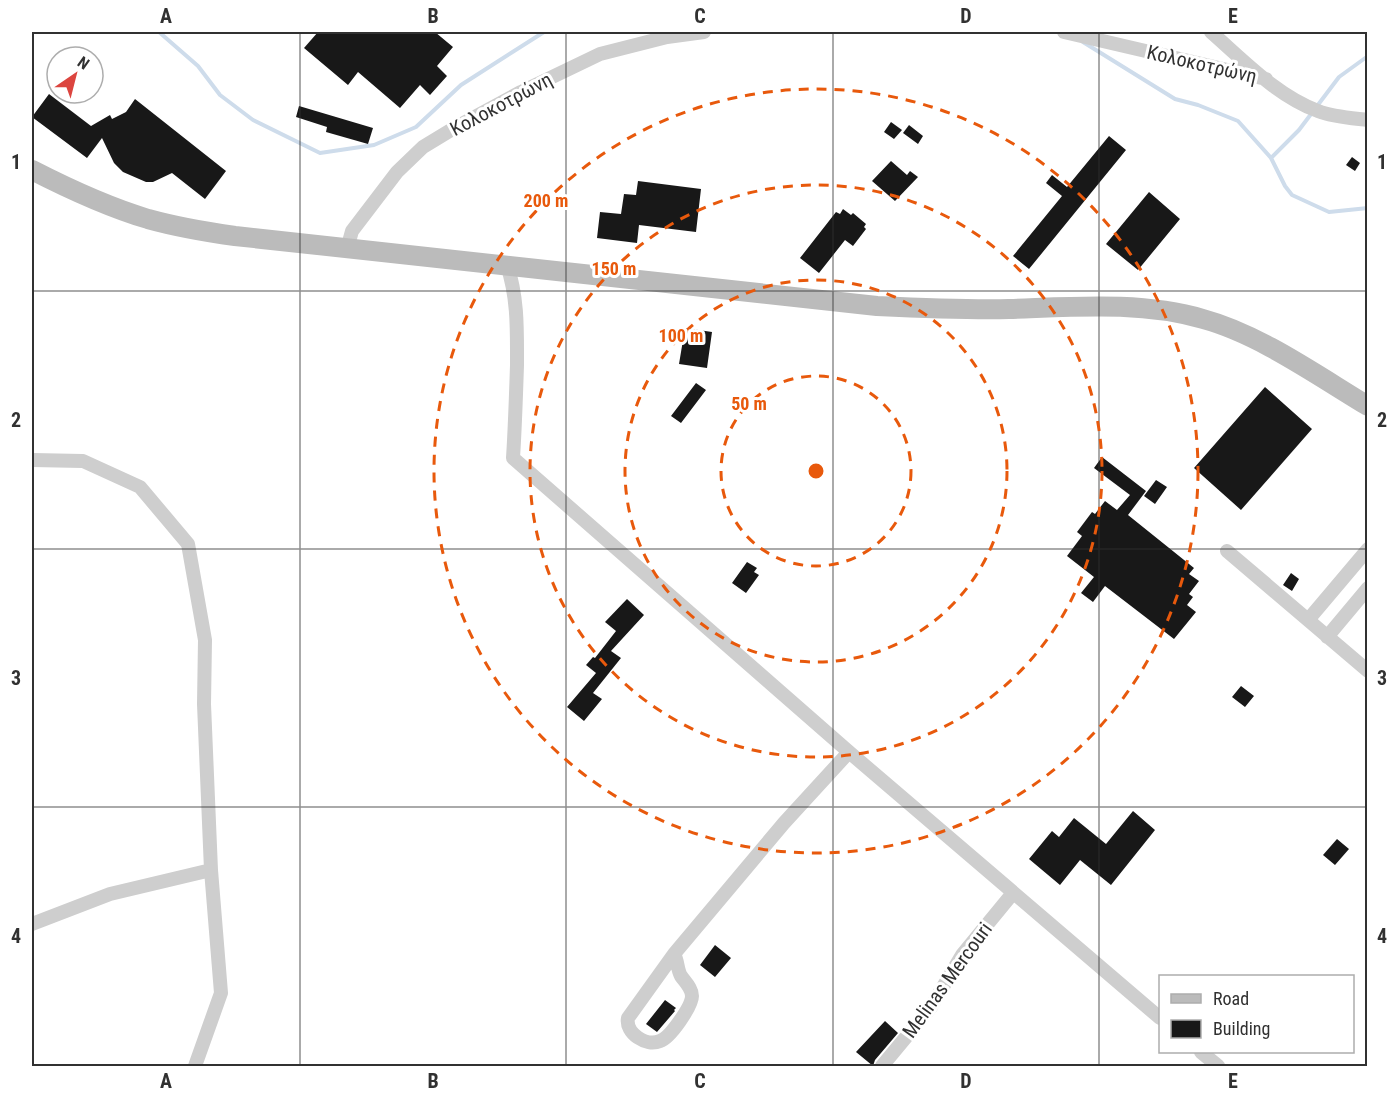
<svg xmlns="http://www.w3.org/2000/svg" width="1399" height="1098" viewBox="0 0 1399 1098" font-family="'Roboto Condensed',sans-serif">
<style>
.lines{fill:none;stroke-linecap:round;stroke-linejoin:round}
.stream{stroke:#cedceb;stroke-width:4}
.building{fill:#181818}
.street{stroke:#cecece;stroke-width:14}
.secondary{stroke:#bbb;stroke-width:20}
.grid{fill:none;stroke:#313131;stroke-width:1.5;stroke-opacity:0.55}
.ring{fill:none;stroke:#e8590c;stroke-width:3;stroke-dasharray:10 8}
.labels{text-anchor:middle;stroke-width:6;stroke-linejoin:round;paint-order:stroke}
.street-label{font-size:20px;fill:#313131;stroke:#fff}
.centre{fill:#e8590c;stroke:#fff;stroke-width:3}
.ring-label{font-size:18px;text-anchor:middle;font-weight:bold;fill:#e8590c;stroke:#fff;stroke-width:6;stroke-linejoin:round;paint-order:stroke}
.neatline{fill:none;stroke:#313131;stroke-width:2}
.grid-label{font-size:20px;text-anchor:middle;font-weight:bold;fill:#313131}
</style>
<rect width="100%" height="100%" fill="#fff"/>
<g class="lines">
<!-- stream -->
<path class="stream" d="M159,32L198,66L220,95L253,120L320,153L374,145L416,127L461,85L544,32
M1083,42L1175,99L1198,105L1238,121L1271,158L1285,186L1292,195L1329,212L1368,208
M1271,158L1299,130L1339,77L1368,56"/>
</g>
<!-- building -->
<path class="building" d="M318,32H435L453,47L437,66L447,76L430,95L420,85L400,108L358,72L348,85L304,48Z
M49,94L91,126L110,115L112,119L126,112L135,99L226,171L205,199L172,173L153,182H146L123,172L114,163L102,138L87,158L32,117Z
M299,106L373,128L368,144L326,132L327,127L296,117Z
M891,122L902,130L894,139L884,132Z
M909,125L923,136L918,144L903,133Z
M1109,136L1126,150L1029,269L1013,256L1062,196L1046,183L1052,175L1067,187Z
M1352,157L1360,163L1355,171L1346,165Z
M891,161L907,175L910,171L918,177L895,201L872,181Z
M638,181L701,189L696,232L639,225L637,243L597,238L600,212L621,214L624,194L636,195Z
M1149,192L1180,219L1138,270L1106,244Z
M843,209L851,215L853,213L866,224L864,227L866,229L853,246L845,240L819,273L800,258L836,212L840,214Z
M685,328L712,332L707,368L679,364Z
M696,383L706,390L681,423L671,416Z
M1265,387L1312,429L1241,510L1194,468Z
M1102,457L1146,491L1128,515L1194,568L1189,574L1199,581L1189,594L1193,597L1187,605L1196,612L1174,639L1105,586L1093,602L1081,593L1094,577L1067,556L1082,536L1077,532L1092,512L1095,514L1105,501L1117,510L1130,495L1094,468Z
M1156,480L1167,487L1155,504L1144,496Z
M747,562L757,568L754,572L759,575L746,593L732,583Z
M1291,573L1299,579L1292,591L1283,585Z
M627,599L644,615L611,651L621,658L593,693L602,699L584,721L567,707L596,673L586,665L593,657L595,658L616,631L605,622Z
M1241,686L1254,696L1245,707L1232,697Z
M1133,811L1155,830L1111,885L1080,860L1060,885L1029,859L1052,831L1059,837L1074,818L1106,844Z
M1337,839L1349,849L1335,865L1323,855Z
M715,945L731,958L715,977L700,965Z
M665,1000L676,1008L674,1010L675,1011L657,1032L646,1024Z
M885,1021L898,1033L875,1060L873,1066L856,1052Z"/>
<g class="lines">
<!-- street -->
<path class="street" d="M1064,32L1266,79
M1211,32C1243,60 1277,96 1318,111C1333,117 1351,118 1368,120
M347,249L352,231L397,172L423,147L451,130L521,92L600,54L667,37L704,32
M507,265C518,298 517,330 517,365C516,396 515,427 513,458L849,752L1160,1018
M32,460L83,461L140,487L188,544L205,640L204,704L211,870L221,993L195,1066
M1227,551L1368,671
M1308,620L1368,549
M1327,637L1368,588
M32,924L110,894L211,870
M674,954L628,1018C625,1033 646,1047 660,1041C670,1038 692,1006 692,996C692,988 685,982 681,976C677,969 678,961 674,954L784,823L849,752
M1201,1052L1218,1066
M882,1066L931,1007L962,955L1013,893"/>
<!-- secondary -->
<path class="secondary" d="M32,170C69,189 108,207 148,219C177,227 206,232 235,236L877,306C921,308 965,310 1009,309C1073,307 1141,301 1203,319C1259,334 1318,376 1368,406"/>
</g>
<!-- grid -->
<path class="grid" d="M300,32V1066M566,32V1066M833,32V1066M1099,32V1066M32,291H1368M32,549H1368M32,807H1368"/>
<!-- distance rings -->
<g class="ring">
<circle cx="816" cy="471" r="95"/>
<circle cx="816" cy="471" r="191"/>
<circle cx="816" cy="471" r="286"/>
<circle cx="816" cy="471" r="382"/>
</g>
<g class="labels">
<!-- street labels -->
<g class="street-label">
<text transform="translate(1202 64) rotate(13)" y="7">Κολοκοτρώνη</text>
<text transform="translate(501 104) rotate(-28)" y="7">Κολοκοτρώνη</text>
<text transform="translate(947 980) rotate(-54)" y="7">Melinas Mercouri</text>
</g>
</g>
<circle cx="816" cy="471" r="9" class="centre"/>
<g class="ring-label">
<text x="546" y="207">200 m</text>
<text x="614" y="275">150 m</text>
<text x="681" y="342">100 m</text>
<text x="749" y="410">50 m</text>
</g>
<!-- border -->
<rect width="1399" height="1098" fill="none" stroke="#ffffff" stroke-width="66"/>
<!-- legend -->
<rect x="1159" y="975" width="195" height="78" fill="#ffffff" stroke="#adadad" stroke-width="1.5"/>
<rect x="1171" y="994" width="30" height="9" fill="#bbbbbb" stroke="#adadad" stroke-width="1.5"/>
<text x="1213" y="1005" font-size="18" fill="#313131">Road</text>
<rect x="1171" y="1020" width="30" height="18" fill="#181818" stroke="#adadad" stroke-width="1.5"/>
<text x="1213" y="1035" font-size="18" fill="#313131">Building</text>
<!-- north arrow -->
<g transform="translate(75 75) rotate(35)"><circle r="28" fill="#ffffff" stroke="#adadad" stroke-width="1.5"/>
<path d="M0-4.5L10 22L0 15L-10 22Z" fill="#dc453f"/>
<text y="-9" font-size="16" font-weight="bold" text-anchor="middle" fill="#313131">N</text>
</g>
<rect x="33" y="33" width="1333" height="1032" class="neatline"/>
<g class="grid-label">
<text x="166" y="23">A</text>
<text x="433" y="23">B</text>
<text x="700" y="23">C</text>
<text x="966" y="23">D</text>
<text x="1233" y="23">E</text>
<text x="16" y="169">1</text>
<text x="1382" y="169">1</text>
<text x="16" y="427">2</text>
<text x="1382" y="427">2</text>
<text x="16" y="685">3</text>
<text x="1382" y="685">3</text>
<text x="16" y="943">4</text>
<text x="1382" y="943">4</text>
<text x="166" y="1088">A</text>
<text x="433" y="1088">B</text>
<text x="700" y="1088">C</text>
<text x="966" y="1088">D</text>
<text x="1233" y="1088">E</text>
</g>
</svg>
